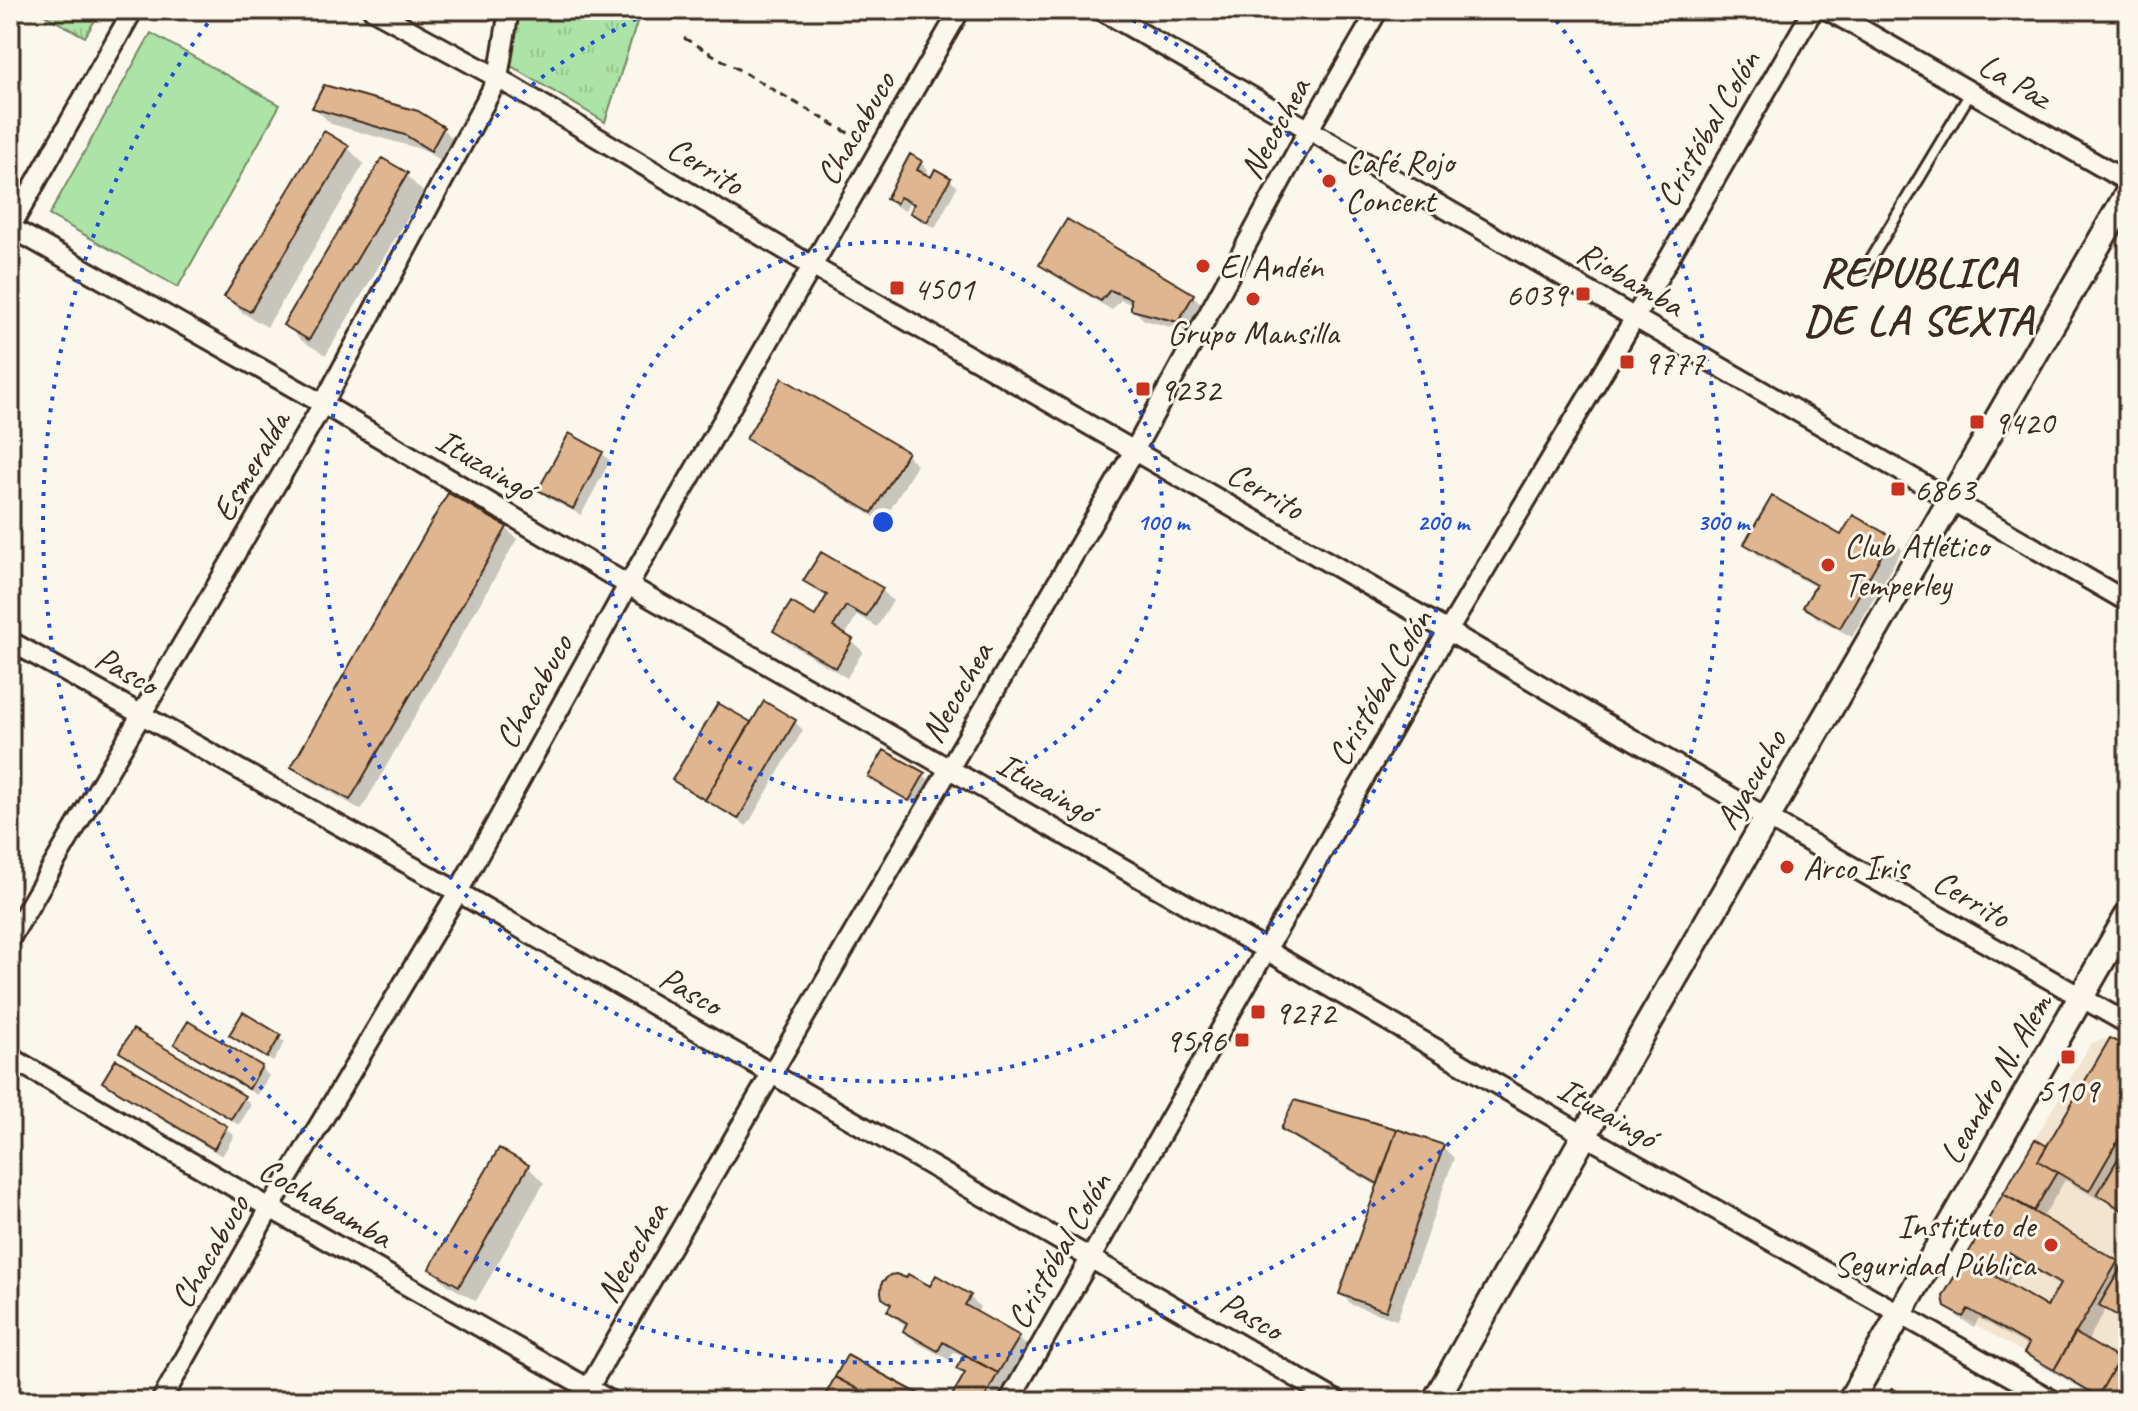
<svg xmlns="http://www.w3.org/2000/svg" width="2138" height="1411" viewBox="0 0 2138 1411" font-family="Caveat,sans-serif">
<style>
.built{fill:#f3e4d0}
.grass{fill:url(#grass-tufts);stroke:#748662;stroke-width:2}
.garden{fill:#ace3a6;stroke:#748662;stroke-width:2}
.shadow{fill:#0003;fill-rule:evenodd}
.building{fill:#dfb68f;stroke:#3b2a1e;stroke-width:2;fill-rule:evenodd}
.lines{fill:none;stroke-linecap:round;stroke-linejoin:round}
.lane-casing{stroke:#3b2a1e;stroke-width:15}
.street-casing{stroke:#3b2a1e;stroke-width:24}
.secondary-casing{stroke:#3b2a1e;stroke-width:30}
.path{stroke:#3b2a1e;stroke-width:3;stroke-dasharray:8 6;stroke-linecap:butt}
.lane{stroke:#fbf7ec;stroke-width:9}
.street{stroke:#fbf7ec;stroke-width:18}
.secondary{stroke:#fbf7ec;stroke-width:24}
.ring{fill:none;stroke:#1d4ed8;stroke-width:4;stroke-dasharray:4 8}
.poi-dot{fill:#c8321e;stroke:#fbf7ec;stroke-width:3}
.labels{text-anchor:middle;stroke-width:6;stroke-linejoin:round;paint-order:stroke}
.street-label{font-size:34px;fill:#3b2a1e;stroke:#fbf7ec}
.poi-label{font-size:34px;fill:#3b2a1e;stroke:#fbf7ec;text-anchor:start}
.district-label{font-size:42px;font-weight:bold;letter-spacing:2px;fill:#3b2a1e;stroke:#fbf7ec}
.centre{fill:#1d4ed8;stroke:#fbf7ec;stroke-width:4}
.ring-label{font-size:24px;text-anchor:middle;font-weight:bold;fill:#1d4ed8;stroke:#fbf7ec;stroke-width:6;stroke-linejoin:round;paint-order:stroke}
</style>
<defs>
<pattern id="grass-tufts" width="24" height="20" patternUnits="userSpaceOnUse" patternTransform="scale(2)"><rect width="24" height="20" fill="#ace3a6"/><path d="M3 7l-1-3M5 7V3M7 7l1-3M15 17l-1-3M17 17v-4M19 17l1-3" fill="none" stroke="#95c38e"/></pattern>
</defs>
<rect width="100%" height="100%" fill="#fbf7ec"/>
<filter id="ink" filterUnits="userSpaceOnUse"><feTurbulence type="fractalNoise" baseFrequency=".0125" numOctaves="2"/><feDisplacementMap in="SourceGraphic" scale="16" xChannelSelector="R" yChannelSelector="G"/><feConvolveMatrix kernelMatrix="1 2 1 2 8 2 1 2 1" color-interpolation-filters="sRGB"/></filter>
<g filter="url(#ink)">
<!-- built -->
<path class="built" d="M2110,1038L2128,1048V1401H2107L1945,1307L1943,1296L2091,1043Z"/>
<!-- grass -->
<path class="grass" d="M35,10H101L85,37Z
M519,10H641L605,122L511,66Z"/>
<!-- garden -->
<path class="garden" d="M151,33L280,105L178,287L49,215Z"/>
<!-- shadow -->
<path class="shadow" d="M314,107L443,129L459,145L448,166L424,150L331,124Z
M347,147L364,164L267,327L243,313L227,297Z
M920,162L928,170L925,176L931,180L949,179L957,187L935,228L920,220L912,212L915,207L909,203L905,211L896,206L888,199Z
M406,175L423,192L326,355L302,341L286,325Z
M1067,221L1193,296L1204,306L1189,332L1144,320L1133,309V305L1121,300L1112,310L1053,275L1042,265Z
M749,439L906,454L917,465L883,522L760,449Z
M602,453L610,461L581,515L548,498L541,490Z
M506,528L517,539L361,810L305,777L294,767Z
M1842,538H1891L1902,549L1852,637L1817,618L1806,607L1817,588L1758,555L1747,544Z
M821,555L882,590L893,601L877,627L857,615L845,636L863,651L847,678L787,642L776,631L815,619L828,598L817,591L806,581Z
M764,704L795,722L803,730L747,826L683,788L675,780L719,705L752,725Z
M924,775L929,780L915,804L876,782L871,777Z
M243,1015L285,1042L273,1062L231,1035Z
M188,1024L261,1068L269,1076L257,1095L184,1051L176,1043Z
M2128,1050V1216L2110,1205L2102,1197L2100,1200L2065,1180L2042,1219L2117,1262L2128,1271V1324L2106,1309L2087,1342L2121,1362L2128,1341V1401H2104L2037,1363L2026,1352L2029,1347L1979,1318L1974,1327L1959,1318L1947,1306L2012,1199L2006,1193ZM2020,1262L2061,1287L2048,1310L2006,1285Z
M122,1051L243,1097L251,1105L239,1125L130,1059Z
M117,1062L226,1128L234,1136L222,1156L113,1090L105,1082Z
M1284,1128L1443,1147L1454,1158L1397,1320L1352,1305L1341,1294L1379,1187L1295,1139Z
M528,1167L544,1183L476,1301L448,1285L431,1269Z
M931,1289L970,1297L980,1307L977,1314L1018,1337L1029,1348L1000,1401H952L966,1375L959,1369L965,1358L954,1352L949,1360L916,1342L905,1331L908,1326L900,1322L889,1311Z"/>
<!-- building -->
<path class="building" d="M324,85L418,111L444,127L431,151L405,135L312,108Z
M324,131L349,146L250,312L224,297Z
M910,154L922,161L917,170L931,177L935,169L951,178L927,222L910,213L914,204L900,197L896,204L886,199Z
M382,158L408,173L309,340L283,325Z
M1067,219L1194,294L1178,322L1131,310V299L1110,290L1101,301L1039,265Z
M782,378L908,452L872,513L746,439Z
M569,433L603,452L573,509L538,490Z
M448,493L507,527L350,800L291,767Z
M1772,496L1841,535L1853,515L1892,537L1840,628L1803,607L1816,585L1744,544Z
M821,552L883,588L866,617L846,606L833,627L853,639L836,668L773,631L791,602L815,616L827,595L803,581Z
M764,701L796,720L738,819L705,800Z
M718,703L751,722L705,800L672,780Z
M884,750L925,773L909,801L868,777Z
M243,1012L281,1035L267,1058L229,1035Z
M188,1021L262,1066L249,1089L174,1044Z
M133,1029L245,1096L231,1119L119,1052Z
M2110,1038L2128,1048V1123L2089,1191L2038,1161Z
M116,1059L227,1126L214,1149L102,1082Z
M1294,1100L1397,1129L1378,1184L1281,1129Z
M1397,1129L1444,1145L1386,1311L1339,1294Z
M2035,1139L2047,1146L2038,1161L2057,1172L2034,1211L2003,1194Z
M2128,1141V1213L2097,1195Z
M499,1148L529,1165L459,1286L429,1269Z
M2003,1194L2118,1261L2054,1370L2024,1353L2029,1344L1968,1309L1963,1317L1945,1307L1943,1296ZM2009,1253L2060,1284L2047,1307L1995,1276Z
M2122,1266L2128,1269V1322L2099,1305Z
M896,1274L906,1278L908,1274L930,1286L936,1275L971,1295L965,1305L1020,1336L998,1373L943,1342L938,1351L903,1331L907,1323L887,1311L891,1304L882,1298L881,1292L882,1282L890,1275Z
M2075,1333L2119,1359L2098,1396L2054,1370Z
M2122,1338L2128,1339V1401H2107L2098,1396L2119,1359Z
M847,1355L932,1401H880L835,1377Z
M964,1355L998,1373L983,1401H949L965,1373L956,1369Z
M835,1377L880,1401H822Z
M1892,1388L1914,1401H1884Z"/>
<g class="lines">
<defs>
<path id="lane" d="M1858,280L1971,92"/>
<path id="street" d="M373,10L498,78L812,266L1448,631L1767,818L2128,1024
M1101,10L2128,602
M1828,10L2128,182
M10,227L323,404L628,585L1266,950L1584,1135L2054,1401
M10,228L133,10
M10,641L458,892L1337,1401
M10,939L323,404L498,78L509,10
M10,1057L270,1208L611,1401
M161,1401L270,1208L458,892L628,585L960,10
M581,1401L1134,451L1309,129L1378,10
M1009,1401L1448,631L1616,350L1813,10"/>
<path id="secondary" d="M1435,1401L1610,1090L2128,193
M1850,1401L2128,915"/>
</defs>
<!-- lane casing -->
<use href="#lane" class="lane-casing"/>
<!-- street casing -->
<use href="#street" class="street-casing"/>
<!-- secondary casing -->
<use href="#secondary" class="secondary-casing"/>
<!-- path -->
<path class="path" d="M684,38L862,141"/>
<!-- lane -->
<use href="#lane" class="lane"/>
<!-- street -->
<use href="#street" class="street"/>
<!-- secondary -->
<use href="#secondary" class="secondary"/>
</g>
</g>
<!-- distance rings -->
<g class="ring">
<circle cx="883" cy="522" r="280"/>
<path d="M1111 10A560 560 0 1 1 655 10"/>
<path d="M1549 11A840 840 0 1 1 217 11"/>
</g>
<!-- markers -->
<g class="poi-dot">
<circle cx="1329" cy="181" r="8"/>
<circle cx="1203" cy="266" r="8"/>
<rect x="889" y="280" width="16" height="16" rx="4"/>
<rect x="1575" y="286" width="16" height="16" rx="4"/>
<circle cx="1253" cy="299" r="8"/>
<rect x="1619" y="354" width="16" height="16" rx="4"/>
<rect x="1135" y="381" width="16" height="16" rx="4"/>
<rect x="1969" y="414" width="16" height="16" rx="4"/>
<rect x="1890" y="481" width="16" height="16" rx="4"/>
<circle cx="1828" cy="565" r="8"/>
<circle cx="1787" cy="867" r="8"/>
<rect x="1250" y="1004" width="16" height="16" rx="4"/>
<rect x="1234" y="1032" width="16" height="16" rx="4"/>
<rect x="2060" y="1049" width="16" height="16" rx="4"/>
<circle cx="2051" cy="1245" r="8"/>
</g>
<g class="labels">
<!-- street labels -->
<g class="street-label">
<text transform="translate(2015 80) rotate(30)" y="12">La Paz</text>
<text transform="translate(855 128) rotate(-60)" y="12">Chacabuco</text>
<text transform="translate(1274 128) rotate(-61)" y="12">Necochea</text>
<text transform="translate(1707 128) rotate(-60)" y="12">Cristóbal Colón</text>
<text transform="translate(706 165) rotate(31)" y="12">Cerrito</text>
<text transform="translate(1631 278) rotate(30)" y="12">Riobamba</text>
<text transform="translate(486 464) rotate(31)" y="12">Ituzaingó</text>
<text transform="translate(250 466) rotate(-60)" y="12">Esmeralda</text>
<text transform="translate(1266 490) rotate(30)" y="12">Cerrito</text>
<text transform="translate(127 670) rotate(29)" y="12">Pasco</text>
<text transform="translate(1379 687) rotate(-60)" y="12">Cristóbal Colón</text>
<text transform="translate(533 691) rotate(-61)" y="12">Chacabuco</text>
<text transform="translate(956 692) rotate(-60)" y="12">Necochea</text>
<text transform="translate(1750 779) rotate(-60)" y="12">Ayacucho</text>
<text transform="translate(1047 787) rotate(30)" y="12">Ituzaingó</text>
<text transform="translate(1972 898) rotate(30)" y="12">Cerrito</text>
<text transform="translate(691 990) rotate(30)" y="12">Pasco</text>
<text transform="translate(1995 1078) rotate(-60)" y="12">Leandro N. Alem</text>
<text transform="translate(1608 1112) rotate(30)" y="12">Ituzaingó</text>
<text transform="translate(326 1202) rotate(30)" y="12">Cochabamba</text>
<text transform="translate(1058 1250) rotate(-60)" y="12">Cristóbal Colón</text>
<text transform="translate(209 1251) rotate(-60)" y="12">Chacabuco</text>
<text transform="translate(631 1252) rotate(-60)" y="12">Necochea</text>
<text transform="translate(1252 1315) rotate(30)" y="12">Pasco</text>
</g>
<!-- poi labels -->
<g class="poi-label">
<text x="1345" y="173">Café Rojo<tspan x="1345" dy="39">Concert</tspan></text>
<text x="1219" y="278">El Andén</text>
<text x="913" y="300">4501</text>
<text x="1567" y="306" text-anchor="end">6039</text>
<text x="1253" y="344" text-anchor="middle">Grupo Mansilla</text>
<text x="1643" y="374">9777</text>
<text x="1159" y="401">9232</text>
<text x="1993" y="434">9420</text>
<text x="1914" y="501">6863</text>
<text x="1844" y="557">Club Atlético<tspan x="1844" dy="39">Temperley</tspan></text>
<text x="1803" y="879">Arco Iris</text>
<text x="1274" y="1024">9272</text>
<text x="1226" y="1052" text-anchor="end">9596</text>
<text x="2068" y="1102" text-anchor="middle">5109</text>
<text x="2035" y="1237" text-anchor="end">Instituto de<tspan x="2035" dy="39">Seguridad Pública</tspan></text>
</g>
<!-- district labels -->
<g class="district-label">
<text x="1919" y="286">REPUBLICA<tspan x="1919" dy="48">DE LA SEXTA</tspan></text>
</g>
</g>
<circle cx="883" cy="522" r="12" class="centre"/>
<g class="ring-label">
<text x="1163" y="530">100 m</text>
<text x="1443" y="530">200 m</text>
<text x="1723" y="530">300 m</text>
</g>
<!-- margin -->
<rect width="2138" height="1411" fill="none" stroke="#fbf7ec" stroke-width="40"/>
<rect x="20" y="20" width="2098" height="1371" fill="none" stroke="#3b2a1e" stroke-width="3" filter="url(#ink)"/>
</svg>
